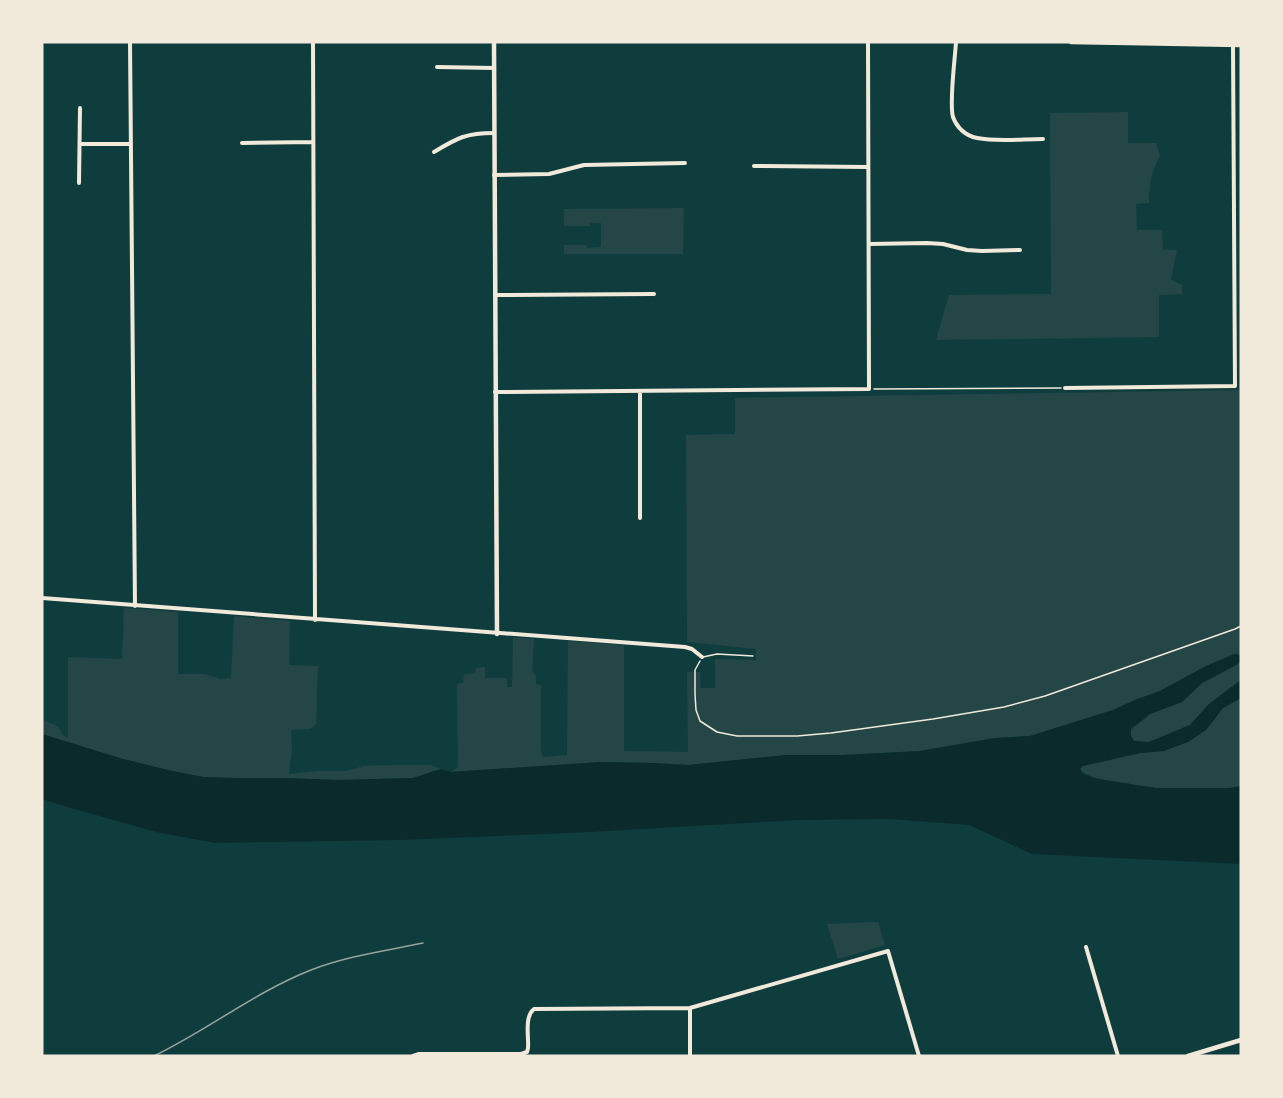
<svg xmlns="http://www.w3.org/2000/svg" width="1283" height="1098" viewBox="0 0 1283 1098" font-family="Rubik,sans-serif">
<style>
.green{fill:#244646}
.water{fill:#0a2a2b}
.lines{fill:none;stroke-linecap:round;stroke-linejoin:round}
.path{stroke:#f1e9da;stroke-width:1.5}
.service{stroke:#f1e9da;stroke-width:1.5}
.minor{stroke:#f1e9da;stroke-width:4}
.tertiary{stroke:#f1e9da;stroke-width:4.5}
.rail{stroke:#97a49c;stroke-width:1.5}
</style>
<rect width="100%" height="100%" fill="#0f3d3e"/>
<!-- green -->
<path class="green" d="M1128,112V143H1156L1160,156C1151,171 1149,187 1149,203L1136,204L1137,230H1162L1163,250H1177L1171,280L1182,285V294L1159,295V337L936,340L949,295L1051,294L1050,113Z
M684,208L683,254H564V245H587V248L601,247V223H590V226H564V209Z
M1241,390V655L1234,654L1206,666L1160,691L1135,700L1113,710L1030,736L995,738L920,751L843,755H786L688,765L653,763L601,762L451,772L458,767L457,684L463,683L464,674L475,673L476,668L485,667V678H507V687H512L513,637L534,639L532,670L536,677V684L541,685V751L543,757L567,755L568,641L624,645V751L688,752L687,672H700L701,688H715V659L756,660V649L687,642L686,435L735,434V398Z
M124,608L178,612V674H205L220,679L231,678L234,616L290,621L289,665L318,666L316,724L310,729L291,730L292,749L289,774L317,771H346L364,766L398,765H431L441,769L413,778L339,780L284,778H235L203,777L172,771L123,759L42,734V720C46,722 52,723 55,725C62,729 59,734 68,738V657L122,659Z
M1241,659V680L1209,704L1190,725L1149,742L1134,741L1131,736V729L1150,714L1182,702L1202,683L1238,664Z
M1241,698V786L1230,788C1206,788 1180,791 1155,788C1140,787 1089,781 1080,769L1083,766L1140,753L1164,751L1206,730L1223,708Z
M878,922L885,945L838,959L827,924Z"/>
<!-- water -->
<path class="water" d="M1235,654L1241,655V659L1238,664L1202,683L1182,702L1150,714L1131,729V736L1134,741L1149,742L1190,725L1209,704L1241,680V698L1223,708L1206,730L1188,742L1164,751L1140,753L1083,766L1080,769L1082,773L1093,778L1156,788H1230L1241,786V864L1032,854L969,825L890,819L798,820L590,832L401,840L215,843L156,832L71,808L42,799V734L123,759L172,771L203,777L235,778H284L339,780L413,778L441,769L451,772L601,762L653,763L688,765L786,755H843L920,751L995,738L1030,736L1113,710L1135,700L1160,691L1206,666Z"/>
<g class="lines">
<!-- path -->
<path class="path" d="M874,389L1061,388
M700,661L695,670V694L696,710L700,721L717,732L737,736H797L831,733L933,719L1004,707L1045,696L1235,629L1241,626"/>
<!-- service -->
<path class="service" d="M703,657L717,654L753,656"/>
<!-- minor -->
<path class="minor" d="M130,42L135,606
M313,42L315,620
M956,42C955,59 949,103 953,117C957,128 966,136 977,138C997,142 1023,139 1043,139
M437,67L494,68
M242,143L313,142
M80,144H131
M434,152C457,138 466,133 494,133
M754,166L868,167
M494,175L549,174L584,165L685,163
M79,183L80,108
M869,244L927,243L943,244L967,250L982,251L1020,250
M495,295L654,294
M1065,388L1235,386L1233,45
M640,391V518
M495,392L869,389L868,42
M42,598L685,647L692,649L702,657
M1086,947L1118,1056
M690,1008V1056
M413,1056L419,1054H521L527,1052L528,1048C529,1037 524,1017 534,1009L690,1008L888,951L919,1056"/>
<!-- tertiary -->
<path class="tertiary" d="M494,42L497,634
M1071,42L1241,45
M1188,1056L1241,1040"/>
<!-- rail -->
<path class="rail" d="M154,1056C208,1030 255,992 311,970C347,956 385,951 423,943"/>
</g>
<!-- border -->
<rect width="1283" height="1098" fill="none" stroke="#f1e9da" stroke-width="87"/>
</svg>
